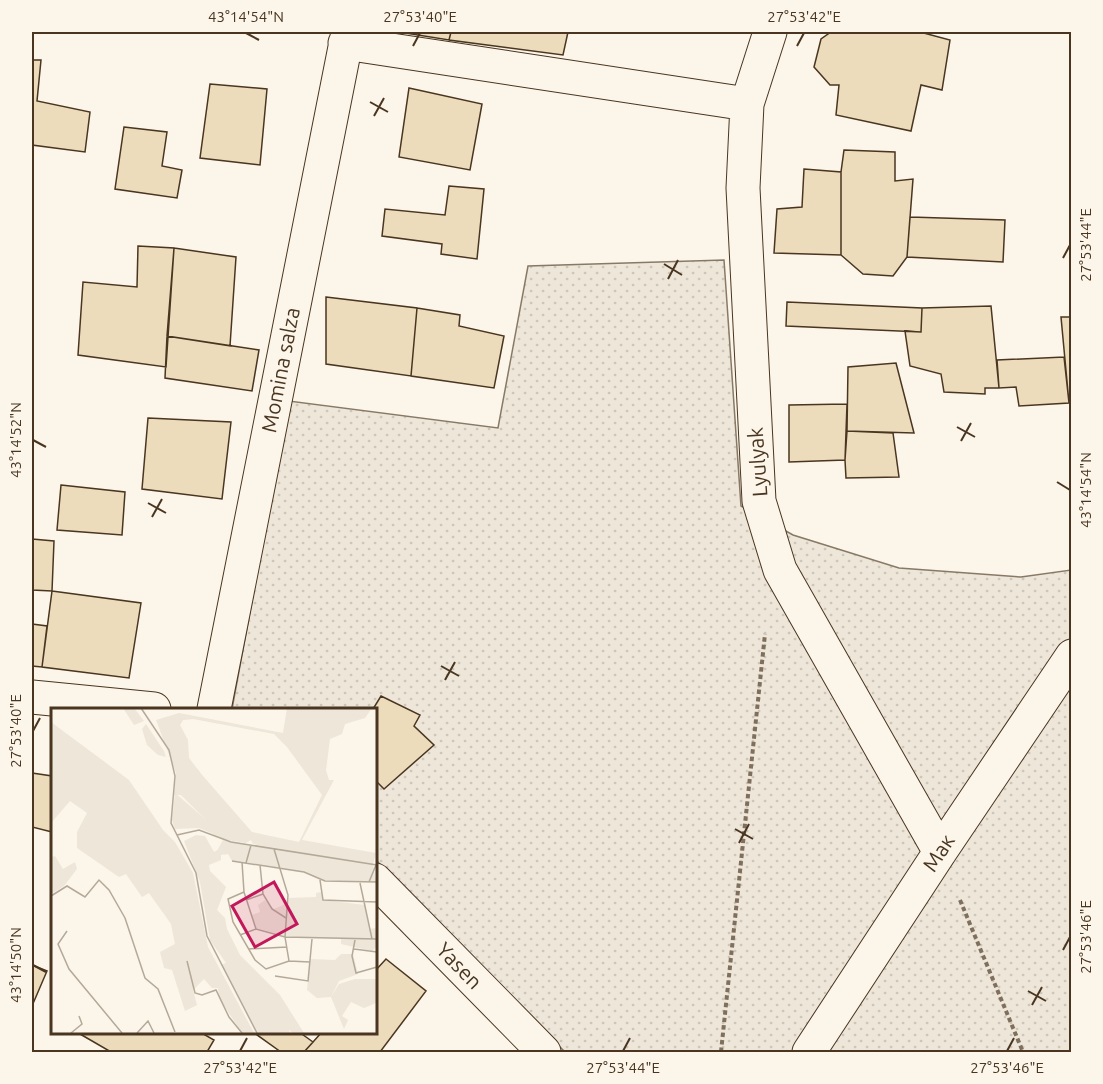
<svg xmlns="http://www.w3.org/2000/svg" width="1103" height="1084" viewBox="0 0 1103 1084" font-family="Ubuntu,sans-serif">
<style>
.green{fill:url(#green-dots);stroke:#887966;stroke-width:1.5}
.building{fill:#ecdcbc;stroke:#4a3520;stroke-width:1.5}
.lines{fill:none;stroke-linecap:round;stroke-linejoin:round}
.minor-casing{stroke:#4a3520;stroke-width:35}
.path{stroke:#7f6f5c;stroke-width:4;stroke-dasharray:4.5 3;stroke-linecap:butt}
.minor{stroke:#fbf6e9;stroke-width:33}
.ticks{fill:none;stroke:#4a3520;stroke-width:2}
.labels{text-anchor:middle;stroke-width:4.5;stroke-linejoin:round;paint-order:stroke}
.street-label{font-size:21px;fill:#4a3520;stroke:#fbf6e9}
.inset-road{fill:none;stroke:#b4a999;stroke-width:1.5}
.view{fill:#c2185b;fill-opacity:0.15;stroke:#c2185b;stroke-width:3}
.inset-edge{fill:none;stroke:#4a3520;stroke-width:3}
.neatline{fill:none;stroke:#4a3520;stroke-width:2}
.ticks-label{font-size:15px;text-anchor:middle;fill:#4a3520}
</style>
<defs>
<pattern id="green-dots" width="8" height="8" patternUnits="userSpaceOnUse" patternTransform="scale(1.5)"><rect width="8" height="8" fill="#ede6d9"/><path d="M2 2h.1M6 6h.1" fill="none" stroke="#cdc6ba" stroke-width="1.8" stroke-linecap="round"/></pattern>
</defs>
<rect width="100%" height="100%" fill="#fbf6e9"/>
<!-- green -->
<path class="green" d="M724,260L741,506L793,535L899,568L1021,577L1071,570V1052H565L375,859V709H232L289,401L498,428L528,266Z"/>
<!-- building -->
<path class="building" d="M399,32H451L449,40Z
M451,32H568L563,55L449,40Z
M831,32H920L950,40L942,90L921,85L911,131L836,115L839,85H830L814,67L821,39Z
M32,60H41L37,101L90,112L85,152L32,145Z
M210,84L267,89L260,165L200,158Z
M409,88L482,104L470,170L399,157Z
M124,127L167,132L162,166L182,170L177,198L115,189Z
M844,150L895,152V181L913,179L907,257L893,276L863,274L841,255V172Z
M804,169L841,172V255L774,253L777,209L802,207Z
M449,186L484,189L477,259L441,254L442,244L382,236L385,209L445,215Z
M910,217L1005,220L1003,262L907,257Z
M138,246L174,248L166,367L78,355L83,282L137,287Z
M174,248L236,257L230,346L167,336Z
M326,297L417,308L411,376L326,364Z
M787,302L922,308L921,332L786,326Z
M991,306L999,388H985V394L944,392L941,374L910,366L905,331L921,332L922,308Z
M417,308L460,315L459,326L504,336L494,388L411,376Z
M1061,317H1072V403H1069Z
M167,336L259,350L252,391L165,378Z
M1064,357L1069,403L1019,406L1016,387L999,388L997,360Z
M896,363L914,433L847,431L848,367Z
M847,404L845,460L789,462V405Z
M148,418L231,422L222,499L142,489Z
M847,431L893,433L899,477L846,478L845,460Z
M61,485L125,492L122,535L57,530Z
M32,539L54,541L52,591L32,590Z
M52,591L141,603L129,678L42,667Z
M32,624L47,626L42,667L32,666Z
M381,696L420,715L414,726L434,745L384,789L375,780V709H373Z
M32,773L52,776V832L32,827Z
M386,959L426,991L380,1052H304L322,1032H375V971Z
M32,965L47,971L32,1006Z
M82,1032H200L214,1040L207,1052H111L80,1034Z
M253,1032H299L313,1042L304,1052H281Z"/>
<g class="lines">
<defs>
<path id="minor" d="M770,32L747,104L743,188L759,501L780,570L940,852
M345,43L747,104
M32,697L154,709
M214,709L348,32
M375,880L544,1052
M809,1052L940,852L1072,656"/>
</defs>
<!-- minor casing -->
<use href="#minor" class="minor-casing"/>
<!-- path -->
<path class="path" d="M960,900L1023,1052
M721,1052L765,634"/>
<!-- minor -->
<use href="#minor" class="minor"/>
</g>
<!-- ticks -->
<path class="ticks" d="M246,33L259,40M413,46L420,33M797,46L804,33M370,102L388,112M374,116L384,98M1063,258L1070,245M664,264L682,275M668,279L678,260M957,427L975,437M33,440L46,447M961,441L971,423M1057,482L1070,490M148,503L166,513M152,517L162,499M441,666L459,676M445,680L455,662M33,731L40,718M735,829L753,839M739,843L749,824M1063,950L1070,937M33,965L46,972M1028,991L1046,1001M1032,1005L1042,987M240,1051L247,1038M623,1051L630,1038M1007,1051L1014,1038"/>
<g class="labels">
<!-- street labels -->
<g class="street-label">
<text transform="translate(281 370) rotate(-79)" y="7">Momina salza</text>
<text transform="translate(758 462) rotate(-94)" y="7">Lyulyak</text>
<text transform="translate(939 853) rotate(-57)" y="7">Мак</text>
<text transform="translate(459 966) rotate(46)" y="7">Yasen</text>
</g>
</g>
<!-- overview -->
<g transform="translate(51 708)">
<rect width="326" height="326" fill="#fbf6e9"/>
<path d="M236,0H321L314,10L294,16L291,26L279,31L275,62L278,72H283L251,132L325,145L322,156L325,174L269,172L253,164L181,153L177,146L170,147L167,141L172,132L306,154L202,136L200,132L195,135L170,131L163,127L153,110L130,87H123L125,65L105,12L128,5L232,25ZM142,11L223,26L236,39L271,87L248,134L201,124L152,68L138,50L137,32L129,17L132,12ZM270,184L272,192L314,197L318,221L325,220V239L321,243L290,236V231L233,228L205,220L201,207L209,204L207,197L214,192L223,201L237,195L238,190L265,189V185ZM290,246H302L307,266L288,273L280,289L266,290L256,282L259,251L284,252Z" fill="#ede6d9" fill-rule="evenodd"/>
<path d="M72,0H83L93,13L83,17ZM0,14L78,72L112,122L124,134L142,165L157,239L203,325H191L168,290L167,280H161L153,271L142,282L146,297L134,303L121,262L113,260L109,244L124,236L120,216L98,185L91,189L75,166L68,169L26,140V124L36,105L19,93L0,115ZM95,16L113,43L115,49L107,47L96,37L91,21ZM124,85L153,110L165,127L148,120L124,121L121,112ZM145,127L154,128L163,144L168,141L170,145V152L158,157L159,163L175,179L166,202L174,210L176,221L189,247L229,287L253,325H241L238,321L239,325H207L170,257L175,255L159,232L149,174L133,133ZM4,148L12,161L24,154L26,161L13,178L0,186V149ZM304,271H325V295L313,300L300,294L291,308L297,312L293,321L280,289L288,276Z" fill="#ede6d9"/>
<path class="inset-road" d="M90,0L118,42L124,68L120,115L145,165L156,228L206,325M126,127L148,122L180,134L326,157M223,141L237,187L234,229L238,253M181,153L253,164L274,173L326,174M191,154L193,184L205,221M195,155L200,137M209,157L212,186L221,201L235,210M269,172L272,192L326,194M318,174L325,157M309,175L321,231M193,184L177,191L182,214L204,252L215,261L238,253L259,254M0,188L16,178L34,189L48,172L58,182L74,210L94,270L107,281L124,324M195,192L212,186M16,223L7,236L18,261L71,325M189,227L205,221L234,229L326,231M304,232L301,248L305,265L326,259M197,241L236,239M303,241L326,244M136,253L144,285L151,287L165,282L178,309L191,325M224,268L257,273L261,231M20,325L31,316L28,308M86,325L97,313L103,325"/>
<path class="view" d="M223,174L246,216L204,239L181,198Z"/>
<rect width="326" height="326" class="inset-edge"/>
</g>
<!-- border -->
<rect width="1103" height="1084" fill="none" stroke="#fbf6e9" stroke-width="66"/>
<rect x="33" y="33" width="1037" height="1018" class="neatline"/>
<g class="ticks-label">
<text x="246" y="22">43°14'54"N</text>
<text x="420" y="22">27°53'40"E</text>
<text x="804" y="22">27°53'42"E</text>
<text transform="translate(1086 245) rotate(-90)" y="5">27°53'44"E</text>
<text transform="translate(16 440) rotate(-90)" y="5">43°14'52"N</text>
<text transform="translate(1086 490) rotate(-90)" y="5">43°14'54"N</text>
<text transform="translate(16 731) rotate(-90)" y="5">27°53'40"E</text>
<text transform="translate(1086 937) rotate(-90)" y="5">27°53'46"E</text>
<text transform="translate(16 965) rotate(-90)" y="5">43°14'50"N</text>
<text x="240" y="1073">27°53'42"E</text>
<text x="623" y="1073">27°53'44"E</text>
<text x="1007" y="1073">27°53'46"E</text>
</g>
</svg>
